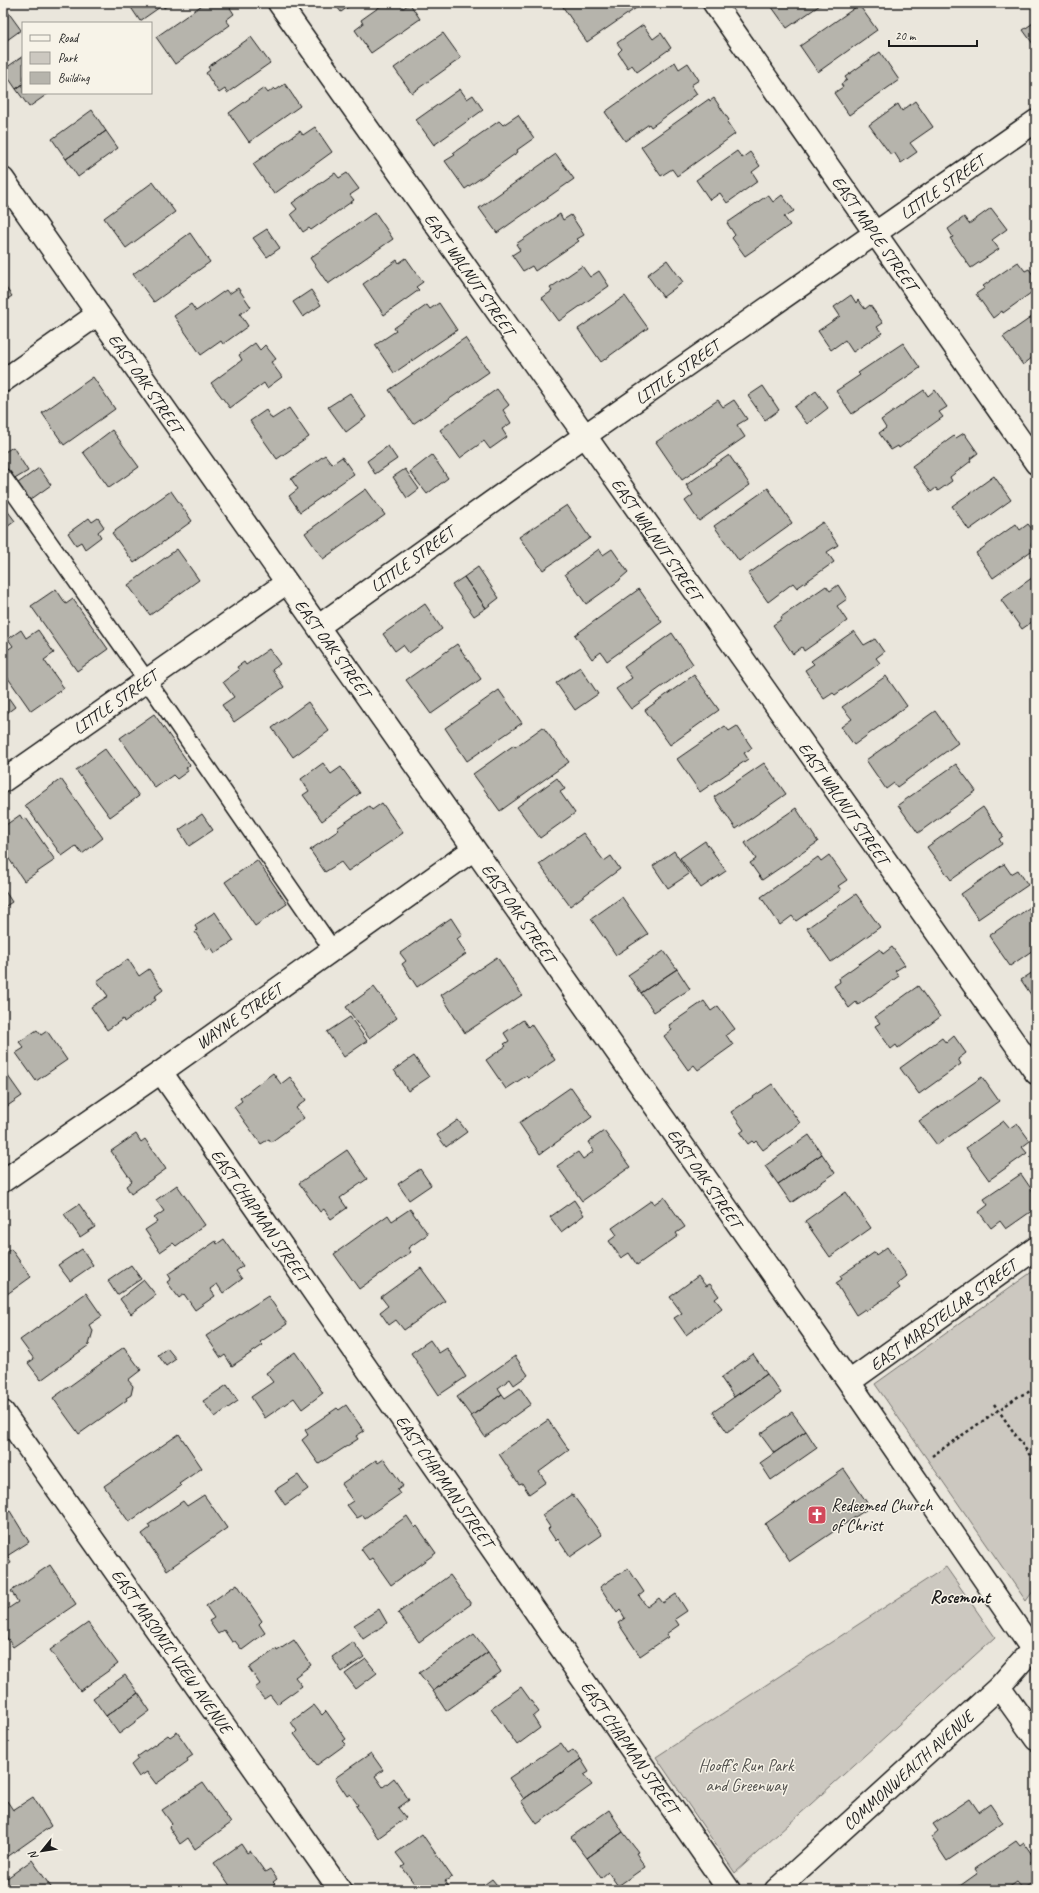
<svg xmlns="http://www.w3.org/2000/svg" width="1039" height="1893" viewBox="0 0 1039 1893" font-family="Caveat,sans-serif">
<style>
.green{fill:#ccc8c0;stroke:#74726e}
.building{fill:#b6b4ac;stroke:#1c1c1c}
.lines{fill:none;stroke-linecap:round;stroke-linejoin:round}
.lane-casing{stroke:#1c1c1c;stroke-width:19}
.street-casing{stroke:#1c1c1c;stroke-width:25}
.secondary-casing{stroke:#1c1c1c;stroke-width:25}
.path{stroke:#1c1c1c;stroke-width:2.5;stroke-dasharray:3 3;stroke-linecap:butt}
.lane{stroke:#f7f3e8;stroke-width:16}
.street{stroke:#f7f3e8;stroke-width:22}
.secondary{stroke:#f7f3e8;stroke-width:22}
.labels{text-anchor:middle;stroke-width:3;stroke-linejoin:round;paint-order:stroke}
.street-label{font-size:17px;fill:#1c1c1c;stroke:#f7f3e8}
.poi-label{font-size:17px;fill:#1c1c1c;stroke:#f7f3e8;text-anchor:start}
.park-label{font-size:17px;fill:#51504d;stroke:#f7f3e8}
.neighbourhood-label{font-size:18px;font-weight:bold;fill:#1c1c1c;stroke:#f7f3e8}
</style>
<rect width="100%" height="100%" fill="#eae6dc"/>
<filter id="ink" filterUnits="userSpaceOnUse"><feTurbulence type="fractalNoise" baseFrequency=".025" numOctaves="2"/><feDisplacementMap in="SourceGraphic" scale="8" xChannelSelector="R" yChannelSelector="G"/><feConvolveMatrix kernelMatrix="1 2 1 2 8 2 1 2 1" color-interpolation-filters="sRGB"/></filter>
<g filter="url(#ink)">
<!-- green -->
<path class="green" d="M1036,1269V1587L1026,1601L875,1384Z
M946,1567L995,1637L735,1873L656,1757Z"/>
<!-- building -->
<path class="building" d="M128,3H171L164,8L163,5L140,21Z
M205,3H227L234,14L226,20L230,25L175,64L156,37Z
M334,3H354L341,12Z
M385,3H399L403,8L410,4L420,19L371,53L355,30L363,24L361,20Z
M569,3H637L639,6L587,42L563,7Z
M769,3H823L787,28Z
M3,4L8,12L3,15Z
M859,5L877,30L818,72L800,46Z
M8,12L21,30L3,43V15Z
M1036,21V48L1023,30Z
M643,25L653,39L661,33L671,48L637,72L632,65L628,68L618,53L622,49L617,43Z
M443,33L461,58L412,93L394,68Z
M251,37L270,63L227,93L225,89L219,93L206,73L210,70L208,67Z
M880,52L899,80L849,115L834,93L843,87L841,84L847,80L845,77Z
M23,56V84L16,89L3,70Z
M675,62L679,69L688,63L699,80L691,85L697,94L651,127L649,124L625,141L605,112Z
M23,84V93H49L29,107L16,89Z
M285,84L300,106L249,142L229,113L264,88L268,93L274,88L276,90Z
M460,89L467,99L473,95L483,110L434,145L416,120Z
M714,98L729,120L727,122L735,134L677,176L672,169L661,176L641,147L709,99L710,101Z
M915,101L933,127L910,143L917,152L901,163L894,152L891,155L869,125L898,104L902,111Z
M92,110L106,131L66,159L52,139Z
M518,115L534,138L517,150L518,152L465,189L445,161L455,155L453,153L499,121L503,125Z
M315,127L332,152L274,194L253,164L300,131L303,135Z
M106,131L118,148L78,177L66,159Z
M737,151L742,158L750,152L760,166L752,172L758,181L727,203L720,193L710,200L696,180Z
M556,154L574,179L497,233L479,208Z
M335,173L339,178L347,173L359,189L350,195L354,200L311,230L309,228L303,232L291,214L297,209L292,203Z
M153,182L175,212L126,248L104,218Z
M768,195L773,202L782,195L794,211L784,217L790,225L745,256L732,238L735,235L727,223Z
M991,208L1007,229L992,240L999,249L971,268L950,238L953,237L948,229L964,217L969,224Z
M375,212L393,239L328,284L310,258Z
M560,214L563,220L571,215L584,235L577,239L579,241L535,271L532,266L523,271L512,255L520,250L516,244Z
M267,229L280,248L267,257L253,238Z
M190,233L210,262L154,302L133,274Z
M406,258L423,282L416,287L419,290L384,315L363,284L397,260L399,263Z
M667,260L683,282L663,297L647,275Z
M1018,262L1025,271L1029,269L1036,279V285L1033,287L1035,290L1003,313L1002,311L993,318L976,294L985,288L983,286Z
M582,266L590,277L599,271L609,286L559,321L542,298L552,291L550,288Z
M3,284L12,296L3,302Z
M238,288L251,307L240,314L248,326L223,344L221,341L201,355L174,316L191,304L196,311L226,290L229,294Z
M311,290L321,305L303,317L293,302Z
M851,295L856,303L858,300L865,309L870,305L883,323L877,327L882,333L853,352L845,340L831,350L818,331L840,316L834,307Z
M625,296L648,328L601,362L578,329Z
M439,303L457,330L394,373L375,345L396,331L394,328L427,305L430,309Z
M1036,314V359L1034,356L1023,365L1003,337Z
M465,338L489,372L413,424L389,390Z
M255,343L260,350L265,345L276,359L271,362L282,377L267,388L264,383L230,408L211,383L242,360L239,355Z
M903,343L920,368L852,414L836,391L860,375L858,373Z
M93,377L115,409L64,445L42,413Z
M763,386L779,410L765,420L748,396Z
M497,389L509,405L503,410L511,423L502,429L507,437L490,449L484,441L460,458L440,430Z
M924,390L928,396L935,390L947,407L939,412L943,417L899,448L898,446L891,450L879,433L886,428L881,420Z
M816,391L828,408L807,424L794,407Z
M350,393L366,417L346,432L328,407Z
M718,400L723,407L734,400L747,419L737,425L745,437L682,480L656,442Z
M289,408L309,437L277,459L250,421L266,410L272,419Z
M112,430L139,467L109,488L83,452Z
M964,433L978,453L970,459L971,461L950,477L952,481L938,491L936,488L931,492L912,466L954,436L956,438Z
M388,446L397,459L375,474L367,461Z
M13,447L28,471L13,480L3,463V453Z
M325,455L332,464L342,457L354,474L300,512L289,496L298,489L291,479Z
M432,455L448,478L427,494L410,472Z
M729,455L750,485L699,521L685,501L693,495L686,485Z
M39,468L51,485L30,500L18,483Z
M405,469L419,489L407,498L393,477Z
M994,476L1011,500L969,530L952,506Z
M768,488L792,523L739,561L714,526Z
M366,489L385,515L323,559L305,533Z
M171,491L192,521L134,563L112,533Z
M3,505L15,521L3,530Z
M567,505L590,538L543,570L519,537Z
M89,518L92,522L98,518L104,527L98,532L101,537L85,549L81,542L76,545L68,533Z
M823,522L838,545L827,552L834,562L797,588L793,583L768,602L748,574Z
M1016,524L1020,530L1028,524L1036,534V541L1031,544L1034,549L993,578L976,553Z
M177,549L199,580L150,615L128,585Z
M599,549L603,555L612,549L628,572L620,579V580L586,604L565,574Z
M478,567L499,598L486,608L464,577Z
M1036,575V619L1022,629L1001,600Z
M464,577L486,608L474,616L452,585Z
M838,585L847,599L837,606L847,621L804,651L802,647L793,654L773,625L782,619L781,617L826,586L830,591Z
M56,589L66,604L73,599L108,649L77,671L31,606Z
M639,589L662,622L607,661L601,652L592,659L575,635Z
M425,604L442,629L409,653L403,645L395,651L383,634Z
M21,630L26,638L38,630L54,653L44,660L64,688L31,711L3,671V653L13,646L8,639Z
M854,631L864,645L875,639L884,652L876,658L880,663L835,695L833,693L824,699L805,670L814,664L811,661Z
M672,633L693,664L631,709L616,689L632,678L624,667Z
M457,644L481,679L431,714L406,680Z
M269,649L280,664L272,670L284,687L234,722L222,705L234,697L223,682L239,670L237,667L244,662L246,665Z
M580,667L598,694L575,710L556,683Z
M694,675L719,710L670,745L645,710Z
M886,676L907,706L854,745L841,727L852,719L842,707Z
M3,690L15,707L3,716Z
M499,690L522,723L467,761L445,728Z
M308,702L329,731L293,757L272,728Z
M935,711L958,743L897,787L894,783L886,789L866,760Z
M154,714L190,765L186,768L188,771L177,779L173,775L155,788L120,738Z
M725,726L729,731L737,726L752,748L744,753L748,759L700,792L677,759Z
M543,727L569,762L500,811L473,774L514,745L515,747Z
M105,749L139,796L110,817L76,770Z
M323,763L331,774L341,767L360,793L322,821L303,795L309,791L301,779Z
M764,763L786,794L736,829L714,797Z
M956,764L976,791L918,833L898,805Z
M557,778L565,789L560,792L575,813L540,838L517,807Z
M61,779L103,838L82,854L76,846L62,856L25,805Z
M382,803L403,833L348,871L341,862L325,872L310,850L339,830L337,828L369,806L372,810Z
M983,807L1003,836L999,839L1002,844L951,880L927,847Z
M796,808L818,842L762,880L750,863L756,859L745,843Z
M202,814L213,830L189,846L179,830Z
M20,815L23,820L26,818L55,860L24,881L3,850V840L6,838L3,833V827Z
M583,833L604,861L611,856L620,869L570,906L539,864Z
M705,841L726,871L701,888L680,858Z
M674,851L689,874L668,888L653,866Z
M829,855L847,880L838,886L841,890L796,921L792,916L780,925L761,897L818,857L821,861Z
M257,860L287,904L255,926L225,882Z
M1004,864L1011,874L1018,870L1028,885L978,919L961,894Z
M3,888L12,902L3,908Z
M856,894L880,927L831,962L807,928Z
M622,897L648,934L616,955L591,919Z
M1036,903V948L1010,966L989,936Z
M215,912L234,941L215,953L211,947L207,950L195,932L197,930L195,925Z
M451,918L462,935L457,939L466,954L417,987L402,964L406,961L400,953Z
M892,947L905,965L895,971L899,976L858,1005L856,1002L849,1008L834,986L840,982L839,978L880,949L883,954Z
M664,951L677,969L641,993L628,975Z
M497,957L522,995L465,1033L441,995Z
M128,959L139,976L149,969L163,990L154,997L156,1000L124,1022L123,1019L107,1030L91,1007L108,996L97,981Z
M677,969L690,989L654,1012L641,993Z
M1036,970V1002L1021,980Z
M918,986L940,1017L898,1048L896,1045L891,1049L875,1026L880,1023L875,1017Z
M374,987L397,1018L369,1038L346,1007Z
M704,1001L711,1011L718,1006L735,1029L726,1035L733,1045L698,1070L694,1065L688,1070L664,1036L672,1030L669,1025Z
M350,1017L367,1041L344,1057L327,1032Z
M523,1020L528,1027L531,1024L555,1060L528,1078L526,1076L506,1089L486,1060L506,1046L504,1044L509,1041L504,1033Z
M37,1030L41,1035L47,1031L67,1060L36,1081L16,1053L24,1048L19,1042Z
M954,1036L966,1053L958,1059L961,1064L919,1094L900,1068L942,1038L946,1043Z
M414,1056L429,1077L408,1091L394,1070Z
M3,1069L22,1096L3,1109Z
M273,1073L281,1084L290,1077L306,1100L296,1108L304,1118L271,1142L269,1139L261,1144L234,1107L242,1101L240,1098Z
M982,1077L999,1101L937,1145L919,1121Z
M772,1084L800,1123L763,1150L756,1141L754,1143L752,1141L748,1144L740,1133L744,1130L731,1112Z
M571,1087L592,1117L540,1154L519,1123Z
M458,1120L467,1132L446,1147L437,1135Z
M1004,1121L1010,1128L1017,1123L1030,1141L1022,1147L1027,1153L989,1180L966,1148Z
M604,1131L630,1167L582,1201L557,1166L578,1152L583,1159L594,1151L588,1142Z
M136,1134L141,1142L145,1139L166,1169L131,1194L126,1186L132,1181L111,1151Z
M809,1135L822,1154L778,1184L765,1166Z
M347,1150L367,1179L340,1198L347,1208L331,1219L324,1209L320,1212L299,1183Z
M822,1154L835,1173L791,1203L778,1184Z
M420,1169L431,1185L409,1200L398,1184Z
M1021,1174L1036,1196V1208L1006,1229L1000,1221L991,1228L979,1212L988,1205L984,1199Z
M177,1185L205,1225L176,1246L173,1243L160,1252L145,1230L157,1222L154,1218L164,1211L156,1200Z
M846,1192L871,1228L830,1257L805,1221Z
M664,1197L685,1227L676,1233L678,1236L637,1265L629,1253L621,1258L609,1241L617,1235L612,1228L652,1200L654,1204Z
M574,1200L584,1215L561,1232L550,1217Z
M79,1204L95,1227L80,1237L64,1214Z
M410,1209L428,1234L408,1248L411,1252L359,1289L334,1254L388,1215L392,1221Z
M224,1239L243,1266L236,1271L242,1279L223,1293L217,1284L210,1289L215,1296L195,1310L184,1294L179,1298L167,1282L171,1279L168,1274L216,1241L217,1244Z
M887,1247L907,1276L897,1284L900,1288L866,1311L865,1309L856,1315L836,1283L842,1279L840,1276L875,1252L876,1255Z
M3,1249L5,1253L11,1249L31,1277L3,1297Z
M82,1249L93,1265L70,1281L58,1265Z
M131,1265L141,1279L117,1295L108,1281Z
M421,1268L445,1301L404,1330L396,1320L389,1325L380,1312L388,1306L381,1297Z
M698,1276L706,1286L710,1284L719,1296L715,1299L722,1308L686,1335L674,1318L682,1313L670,1297Z
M144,1280L156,1295L131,1314L120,1299Z
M86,1293L102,1316L89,1325L93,1331L89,1345L41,1380L28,1363L34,1359L20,1340Z
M268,1296L287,1324L260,1342L263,1345L232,1366L225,1355L221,1358L206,1336Z
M430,1340L439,1353L447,1348L466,1377L439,1395L411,1353Z
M124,1347L141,1370L128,1380L133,1386L131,1395L126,1398L127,1400L79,1434L53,1398Z
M167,1348L176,1359L166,1366L158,1355Z
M295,1352L323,1393L302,1409L294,1398L265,1418L251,1397L273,1382L266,1373Z
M753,1354L767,1374L734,1397L721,1378Z
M515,1356L528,1375L514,1385L510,1379L498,1388L502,1394L471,1416L457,1397Z
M767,1374L781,1393L727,1432L713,1412Z
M227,1385L238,1401L215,1417L203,1401Z
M520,1388L531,1404L485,1437L471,1416L502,1394L505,1398Z
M346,1405L364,1431L356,1436L358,1439L319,1464L302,1440L308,1435L305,1430L337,1408L339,1410Z
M792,1412L806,1431L774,1453L760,1434Z
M548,1420L569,1450L539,1472L546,1482L529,1494L522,1483L519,1484L499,1454Z
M806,1431L817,1448L771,1480L760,1463Z
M179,1434L202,1468L179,1484L181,1486L129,1522L104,1486Z
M384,1459L403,1486L397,1490L400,1494L365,1518L363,1515L357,1518L347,1505L353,1501L341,1484L376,1460L378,1463Z
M844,1469L870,1507L790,1561L765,1524Z
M298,1475L308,1489L285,1505L275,1490Z
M572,1494L602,1535L570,1557L558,1539L556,1541L548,1529L550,1527L542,1515Z
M204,1495L227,1528L167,1570L142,1534L150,1528L148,1525L183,1501L187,1506Z
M10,1511L29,1542L7,1556L11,1563L3,1568V1515Z
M407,1516L415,1528L417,1526L436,1553L391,1585L372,1558L369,1560L361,1549Z
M50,1565L76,1604L13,1647L3,1632V1612L18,1602L11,1591Z
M628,1568L644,1592L639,1596L647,1607L659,1598L663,1603L676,1594L687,1611L675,1619L679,1625L666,1634L668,1637L640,1656L618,1623L625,1618L620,1610L617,1613L600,1587Z
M450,1575L471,1604L419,1642L398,1613Z
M237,1584L262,1621L259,1624L265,1633L242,1650L235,1641L232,1642L224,1630L218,1634L209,1621L214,1618L206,1606Z
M379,1609L387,1623L363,1639L354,1625Z
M88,1623L118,1664L80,1691L50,1650Z
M474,1634L488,1652L433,1691L419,1673Z
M294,1640L311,1665L295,1677L302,1686L277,1704L270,1695L264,1699L255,1688L260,1684L249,1668L276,1649L277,1651Z
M353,1642L364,1657L342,1672L332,1657Z
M488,1652L501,1672L446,1711L433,1691Z
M366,1659L377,1673L356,1689L345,1674Z
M125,1675L138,1693L106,1716L93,1698Z
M521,1687L539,1712L533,1717L540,1728L517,1745L491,1708Z
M138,1693L150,1711L119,1734L106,1716Z
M314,1705L322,1715L326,1711L346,1739L343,1741L346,1744L317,1765L294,1734L297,1731L291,1722Z
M177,1732L193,1755L187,1759L188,1761L156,1784L147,1772L139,1777L131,1765L138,1759L137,1757L168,1735L170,1737Z
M561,1743L568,1753L573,1750L581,1759L524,1799L509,1778Z
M371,1753L383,1770L375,1776L383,1787L394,1778L409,1800L398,1808L406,1818L378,1838L356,1806L358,1805L350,1794L347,1796L335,1778Z
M581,1759L589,1772L584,1775L592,1785L537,1824L521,1801Z
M203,1783L231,1823L195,1849L188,1838L180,1844L169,1827L172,1824L162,1810Z
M33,1797L51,1826L3,1860V1804L7,1801L13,1810Z
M970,1799L979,1812L990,1804L1003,1823L947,1861L931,1837L938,1831L933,1824Z
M609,1810L623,1832L587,1858L571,1837Z
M623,1832L638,1852L636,1853L645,1867L618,1886L608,1872L601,1878L587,1858Z
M422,1834L452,1877L445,1881L451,1890H419L402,1867L405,1865L396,1853Z
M1016,1841L1020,1846L1024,1843L1035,1859L1029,1863L1036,1872V1880L1023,1889L1017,1882L1005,1890H954L978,1873L975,1869Z
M241,1844L247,1853L250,1851L265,1872L270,1869L277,1879L273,1882L275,1884L267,1890H233L214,1863Z
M32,1860L53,1890H9L3,1881Z
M492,1879L501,1890H477Z"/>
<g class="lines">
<defs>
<path id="lane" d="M3,477L159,698L333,950"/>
<path id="street" d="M279,3L1036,1073
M714,3L1036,463
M3,179L849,1382L1032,1649
M3,381L98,314
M319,626L563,451L1036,121
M3,781L286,583
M161,1072L729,1890
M3,1181L161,1072L474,849
M849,1382L1036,1248
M3,1412L340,1890
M999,1687L1036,1739"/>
<path id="secondary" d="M776,1890L999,1687L1036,1645"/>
</defs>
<!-- lane casing -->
<use href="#lane" class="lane-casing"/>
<!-- street casing -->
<use href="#street" class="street-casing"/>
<!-- secondary casing -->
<use href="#secondary" class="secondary-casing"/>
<!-- path -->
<path class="path" d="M994,1404L1036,1464
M932,1456L1019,1396L1036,1389"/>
<!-- lane -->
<use href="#lane" class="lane"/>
<!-- street -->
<use href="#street" class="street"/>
<!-- secondary -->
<use href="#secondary" class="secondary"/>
</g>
</g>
<!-- icons -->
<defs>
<symbol id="church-square" viewBox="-11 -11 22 22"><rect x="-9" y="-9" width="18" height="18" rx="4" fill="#d1495b" stroke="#f7f3e8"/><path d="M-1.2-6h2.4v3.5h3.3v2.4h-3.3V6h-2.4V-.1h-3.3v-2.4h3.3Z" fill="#fff"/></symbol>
</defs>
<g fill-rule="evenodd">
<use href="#church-square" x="806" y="1504" width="22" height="22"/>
</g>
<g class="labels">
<!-- street labels -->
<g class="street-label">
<text transform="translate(942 187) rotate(-35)" y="6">LITTLE STREET</text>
<text transform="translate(875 233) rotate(55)" y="6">EAST MAPLE STREET</text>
<text transform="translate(470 274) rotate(55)" y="6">EAST WALNUT STREET</text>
<text transform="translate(677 372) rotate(-35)" y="6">LITTLE STREET</text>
<text transform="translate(146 383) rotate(55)" y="6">EAST OAK STREET</text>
<text transform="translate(657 539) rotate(55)" y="6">EAST WALNUT STREET</text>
<text transform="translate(412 559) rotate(-36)" y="6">LITTLE STREET</text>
<text transform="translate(333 648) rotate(54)" y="6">EAST OAK STREET</text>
<text transform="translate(115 702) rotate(-35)" y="6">LITTLE STREET</text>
<text transform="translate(844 803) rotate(55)" y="6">EAST WALNUT STREET</text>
<text transform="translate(519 913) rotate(55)" y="6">EAST OAK STREET</text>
<text transform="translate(239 1016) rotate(-35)" y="6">WAYNE STREET</text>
<text transform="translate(705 1178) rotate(55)" y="6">EAST OAK STREET</text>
<text transform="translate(260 1215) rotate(55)" y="6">EAST CHAPMAN STREET</text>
<text transform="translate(943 1315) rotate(-36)" y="6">EAST MARSTELLAR STREET</text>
<text transform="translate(445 1481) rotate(55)" y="6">EAST CHAPMAN STREET</text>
<text transform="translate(172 1651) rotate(55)" y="6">EAST MASONIC VIEW AVENUE</text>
<text transform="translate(630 1747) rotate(55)" y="6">EAST CHAPMAN STREET</text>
<text transform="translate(908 1770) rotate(-42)" y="6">COMMONWEALTH AVENUE</text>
</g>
<!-- poi labels -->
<g class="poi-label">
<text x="831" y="1511">Redeemed Church<tspan x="831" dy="20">of Christ</tspan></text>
</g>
<!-- park labels -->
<g class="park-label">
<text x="746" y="1771">Hooff's Run Park<tspan x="746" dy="20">and Greenway</tspan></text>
</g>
<!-- neighbourhood labels -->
<g class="neighbourhood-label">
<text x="960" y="1603">Rosemont</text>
</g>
</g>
<!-- margin -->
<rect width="1039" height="1893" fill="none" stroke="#f7f3e8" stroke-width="16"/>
<rect x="8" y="8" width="1023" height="1877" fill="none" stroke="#1c1c1c" stroke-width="1.5" filter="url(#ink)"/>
<!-- legend -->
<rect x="22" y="22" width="130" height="72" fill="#f7f3e8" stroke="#9f9d96"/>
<rect x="30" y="35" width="20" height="6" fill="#f7f3e8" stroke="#9f9d96"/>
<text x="58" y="42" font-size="12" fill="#1c1c1c">Road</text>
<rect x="30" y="52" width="20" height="12" fill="#ccc8c0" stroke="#9f9d96"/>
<text x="58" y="62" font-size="12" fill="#1c1c1c">Park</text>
<rect x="30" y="72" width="20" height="12" fill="#b6b4ac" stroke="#9f9d96"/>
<text x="58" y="82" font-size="12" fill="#1c1c1c">Building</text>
<!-- north arrow -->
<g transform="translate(42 1851) rotate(240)" stroke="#f7f3e8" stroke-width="3" paint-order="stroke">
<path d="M0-3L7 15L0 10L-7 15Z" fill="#1c1c1c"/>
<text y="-6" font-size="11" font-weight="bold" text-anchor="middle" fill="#1c1c1c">N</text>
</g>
<!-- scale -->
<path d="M889 40v6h88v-6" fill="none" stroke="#1c1c1c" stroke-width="2"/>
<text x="895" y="40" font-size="12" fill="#1c1c1c" stroke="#f7f3e8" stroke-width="3" paint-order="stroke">20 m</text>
</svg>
